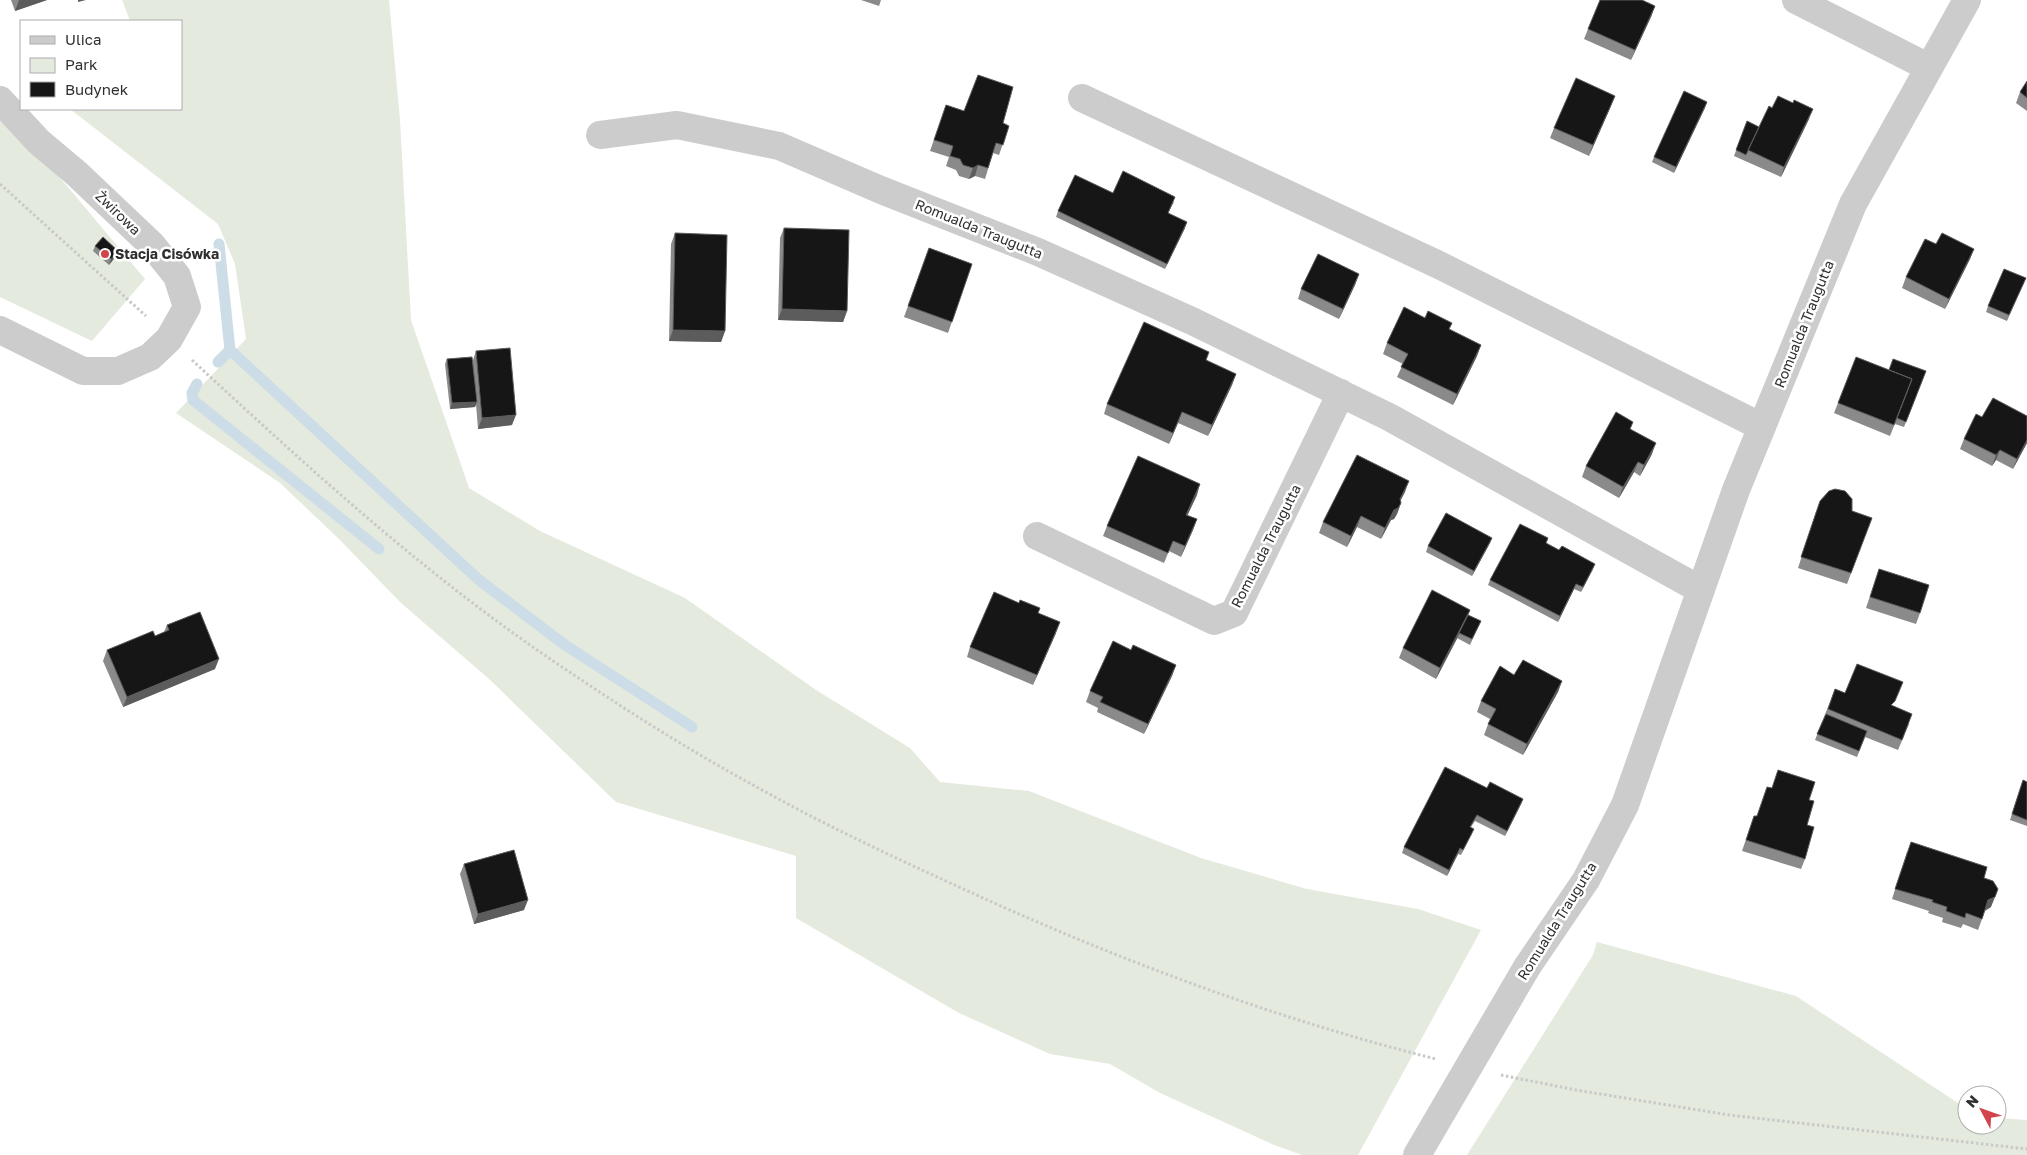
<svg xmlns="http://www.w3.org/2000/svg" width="2027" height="1155" viewBox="0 0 2027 1155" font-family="'Golos Text',sans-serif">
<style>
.green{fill:#e5eade}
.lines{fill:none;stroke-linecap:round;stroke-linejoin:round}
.stream{stroke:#ccdde8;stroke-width:11}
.path{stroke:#c9c9c9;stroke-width:3;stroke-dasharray:2.5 2.5;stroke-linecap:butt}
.minor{stroke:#ccc;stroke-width:28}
.minor-bridge{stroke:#ccc;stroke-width:28}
.wall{fill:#8a8a8a}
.shaded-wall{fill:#5c5c5c}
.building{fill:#161616;stroke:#5c5c5c}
.poi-dot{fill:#d3434c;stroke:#fff;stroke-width:2}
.labels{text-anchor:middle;stroke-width:5;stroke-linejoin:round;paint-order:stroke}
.street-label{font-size:14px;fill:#2f2f2f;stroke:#fff}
.poi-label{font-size:14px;font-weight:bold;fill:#2f2f2f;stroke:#fff;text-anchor:start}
</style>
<rect width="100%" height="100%" fill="#fff"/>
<!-- green -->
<path class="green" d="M122,0H389L400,120L411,320L469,488L540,531L685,598L816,690L910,748L940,782L1029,791L1201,858L1307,889L1418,909L1481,930L1358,1155H1302L1274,1145L1160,1093L1110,1064L1050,1054L959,1013L796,918V856L616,802L488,678L401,603L339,539L280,483L176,413L246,339L235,264L218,224L70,109H181V21H130Z
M0,106L145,279L92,341L0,297Z
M1597,942L1796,996L1967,1109V1125H1997V1118L2027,1120V1155H1467L1593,955Z"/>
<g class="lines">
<!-- stream -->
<path class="stream" d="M230,350L479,580L565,645L692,727
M218,362L230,350L219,244
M197,384L192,393L193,400L379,549"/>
<!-- path -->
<path class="path" d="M0,184L146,316
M192,360C300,460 409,560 530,645C605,697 684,748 764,791C827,826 893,857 959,887C1113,958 1272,1018 1436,1059
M1501,1075L1576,1090L1729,1115L2027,1149"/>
<!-- minor -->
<path class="minor" d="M1796,0L1928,67
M1082,98L1439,265L1762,427
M0,100L39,142L76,173L152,245L177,276L187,307L169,339L150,357L118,371H83L0,330
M600,135L677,125L779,146L881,190L1038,252L1192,321L1389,417L1701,590
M1037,536L1214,621L1234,613L1341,393
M1527,967L1586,880L1625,805L1736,490L1853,204L1967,0"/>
<!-- minor-bridge -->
<path class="minor-bridge" d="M1417,1155L1527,967"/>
</g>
<!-- wall -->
<path class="wall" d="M11,0H47L15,11Z
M861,0H881L879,6Z
M1655,6L1651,17L1631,60L1584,39L1588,29Z
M2027,81V111L2016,103L2020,92Z
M1707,102L1674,173L1652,162L1654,157Z
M946,105L1009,126L999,155L993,153L985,179L975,176L969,179L959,176L956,170L946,166L949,157L930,151Z
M1611,106L1589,156L1550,138L1554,128Z
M1809,119L1781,177L1734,156L1747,121L1759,127Z
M1113,193L1174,202L1168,213L1185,228L1165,269L1056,217L1058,211Z
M784,228L847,311L843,322L778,320L780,238Z
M675,233L725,331L721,342L669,341L671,244Z
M1936,244L1974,249L1970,259L1945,309L1902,288L1906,277Z
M95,246L116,256L109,265L93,251Z
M929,248L972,264L948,333L904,317Z
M1359,274L1355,285L1339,319L1298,299L1301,289Z
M2026,278L2007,321L1986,312L1988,306Z
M1425,318L1452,323L1449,330L1481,345L1477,356L1453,405L1397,377L1403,364L1383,354L1387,343Z
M476,351L512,425L478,429L476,404L475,407L450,409L445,364L447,359L473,360Z
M1206,361L1236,374L1232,385L1208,436L1178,423L1169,444L1104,414L1107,404Z
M1889,370L1926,371L1904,427L1895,424L1896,421L1890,436L1834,413L1838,403Z
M1631,429L1652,454L1640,476L1634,472L1619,498L1582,477L1586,466Z
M1964,439L2027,443L2013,469L1996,460L1992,466L1960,449Z
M1405,492L1400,501L1401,503L1397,514L1394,519L1391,520L1381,539L1357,527L1347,547L1319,533L1323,522Z
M1197,495L1187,515L1197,519L1193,530L1181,557L1169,551L1164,563L1103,536L1107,526Z
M1852,511L1872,518L1847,584L1798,568L1816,512Z
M1492,538L1490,543L1472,576L1426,552L1428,546Z
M1546,544L1593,569L1581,592L1574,589L1558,622L1488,585L1490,580Z
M1879,569L1920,613L1916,624L1866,608Z
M1470,610L1468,615L1481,621L1470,645L1457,638L1458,637L1436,679L1399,658L1403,648Z
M1038,613L1056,633L1033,685L967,657L970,647Z
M167,625L215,669L123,707L103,661L107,650L155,636L164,632Z
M1131,650L1176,665L1172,676L1144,734L1097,712L1098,708L1086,702L1090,691Z
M1514,675L1562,681L1558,692L1523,755L1484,735L1490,719L1477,712L1481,701Z
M1835,689L1845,693L1894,706L1909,724L1898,750L1865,737L1857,757L1815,740Z
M1778,770L1809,800L1805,859L1801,869L1742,851L1754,816H1757L1772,788Z
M2023,780L2027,782V826L2010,820Z
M1487,788L1523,799L1521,804L1505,836L1475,821L1471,827L1472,834L1461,855L1458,854L1447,876L1402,853L1404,847Z
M1907,852L1984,878L1991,907L1985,911L1978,930L1963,924L1961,928L1942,922L1943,918L1928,913L1929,911L1892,899Z
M464,864L524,910L474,924L460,874Z"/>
<!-- shaded-wall -->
<path class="shaded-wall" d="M19,0H47L15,11Z
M78,0H86L78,2Z
M1655,6L1651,17L1631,60L1635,50Z
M1615,96L1611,106L1589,156L1593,145Z
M1707,102L1705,108L1674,173L1676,167Z
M1813,109L1809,119L1781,177L1784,167Z
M978,165L975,176L969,179L973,168Z
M1187,222L1185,228L1165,269L1167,264Z
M1974,249L1970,259L1945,309L1949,299Z
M118,251L116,256L109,265L111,259Z
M1359,274L1355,285L1339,319L1343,309Z
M782,309L847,311L843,322L778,320Z
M673,330L725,331L721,342L669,341Z
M1481,345L1477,356L1453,405L1457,394Z
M1236,374L1232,385L1208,436L1212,425Z
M477,402L475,407L450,409L452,403Z
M1182,412L1178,423L1169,444L1173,433Z
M516,415L512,425L478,429L482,418Z
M2027,440V443L2013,469L2017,459Z
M1656,443L1652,454L1640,476L1644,465Z
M2000,450L1996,460L1992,466L1996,455Z
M1638,462L1634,472L1619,498L1623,487Z
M1409,481L1405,492L1396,509L1401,503L1397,514L1394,519L1391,520L1381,539L1385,528Z
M1200,484L1197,495L1183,525L1186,515Z
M1361,516L1357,527L1347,547L1351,536Z
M1197,519L1193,530L1181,557L1185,546Z
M1492,538L1490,543L1472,576L1474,571Z
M1595,564L1593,569L1581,592L1583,587Z
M1576,584L1574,589L1558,622L1560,616Z
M1470,610L1466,621L1436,679L1440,668Z
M1060,622L1056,633L1033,685L1037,675Z
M219,659L215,669L123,707L127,697Z
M1176,665L1172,676L1144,734L1148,724Z
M1562,681L1558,692L1523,755L1527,744Z
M1523,799L1521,804L1505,836L1507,831Z
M1460,848L1458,854L1447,876L1449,870Z
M1995,897L1991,907L1984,911L1988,900Z
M528,900L524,910L474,924L478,914Z"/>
<!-- building -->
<path class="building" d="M1600,0H1642L1655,6L1635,50L1588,29Z
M978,75L1013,87L1003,123L1009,126L1003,145L996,143L988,168L978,165L973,168L963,165L960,159L950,156L953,146L934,140L946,105L964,111Z
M1576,78L1615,96L1593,145L1554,128Z
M2027,81V98L2020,92Z
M1684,91L1707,102L1676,167L1654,157Z
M1778,96L1793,103L1794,100L1813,109L1784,167L1748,150L1769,106L1772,108Z
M1747,121L1759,127L1746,155L1736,150Z
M1123,171L1175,197L1168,213L1187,222L1167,264L1058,211L1075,175L1113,193Z
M784,228L849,230L847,311L782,309Z
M675,233L727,235L725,331L673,330Z
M1942,233L1974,249L1949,299L1906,277L1925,239L1936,244Z
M103,237L118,251L111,259L95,246Z
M929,248L972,264L952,322L908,306Z
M1318,254L1359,274L1343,309L1301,289Z
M2004,269L2026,278L2009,315L1988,306Z
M1404,307L1425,318L1428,311L1452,323L1449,329L1481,345L1457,394L1401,367L1408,354L1387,343Z
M1144,322L1209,352L1206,360L1236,374L1212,425L1182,412L1173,433L1107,404Z
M510,348L516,415L482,418L476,351Z
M472,357L477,402L452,403L447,359Z
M1856,357L1912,379L1894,425L1838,403Z
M1893,359L1926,371L1906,422L1897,418L1912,379L1889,370Z
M1993,398L2027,416V440L2017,459L2000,450L1996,455L1964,439L1976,414L1982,417Z
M1616,412L1633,422L1630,429L1656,443L1644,465L1638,462L1623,487L1586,466Z
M1357,455L1409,481L1400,499L1401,503L1398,508L1394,510L1385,528L1361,516L1351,536L1323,522Z
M1138,456L1200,484L1186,515L1197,519L1185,546L1173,541L1168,553L1107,526Z
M1835,489L1845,491L1852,499V511L1872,518L1851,573L1801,557L1820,501L1829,491Z
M1446,513L1492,538L1474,571L1428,546Z
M1520,524L1548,538L1546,543L1559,550L1562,546L1595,564L1583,587L1576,584L1560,616L1490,580Z
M1879,569L1929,585L1920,613L1870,597Z
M1432,590L1470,610L1440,668L1403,648Z
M994,592L1019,603L1020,600L1040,608L1038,613L1060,622L1037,675L970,647Z
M200,612L219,659L127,697L107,650L153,631L155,636L169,630L167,625Z
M1468,615L1481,621L1472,639L1459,633Z
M1113,641L1131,650L1133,645L1176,665L1148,724L1100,702L1103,697L1090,691Z
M1523,660L1562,681L1527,744L1488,724L1496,709L1481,701L1500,666L1514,675Z
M1857,664L1903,682L1895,701L1891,705L1912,714L1902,740L1828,709L1835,689L1845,693Z
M1826,714L1867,731L1859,751L1817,734Z
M1445,767L1487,788L1490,782L1523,799L1507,831L1477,815L1470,827L1474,829L1463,850L1460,848L1449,870L1404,847Z
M1778,770L1815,782L1809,800L1814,801L1807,825L1814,827L1805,859L1746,840L1754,816H1757L1767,787L1772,788Z
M2023,780L2027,782V820L2012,814Z
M1911,842L1987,867L1984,878L1993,881L1998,889L1995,897L1988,900L1982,919L1966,913L1965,918L1946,911L1947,907L1932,902L1933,900L1895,889Z
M514,850L528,900L478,914L464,864Z"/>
<!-- markers -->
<circle class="poi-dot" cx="105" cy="254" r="5"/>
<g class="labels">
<!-- street labels -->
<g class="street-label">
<text transform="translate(118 213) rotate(44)" y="5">Żwirowa</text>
<text transform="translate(979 229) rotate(22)" y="5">Romualda Traugutta</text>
<text transform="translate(1804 324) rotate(-68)" y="5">Romualda Traugutta</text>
<text transform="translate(1266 546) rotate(-63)" y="5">Romualda Traugutta</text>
<text transform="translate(1557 921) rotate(-58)" y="5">Romualda Traugutta</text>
</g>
<!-- poi labels -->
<g class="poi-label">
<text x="115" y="259">Stacja Cisówka</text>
</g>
</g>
<!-- legend -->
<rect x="20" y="20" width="162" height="90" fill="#ffffff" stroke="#acacac"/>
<rect x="30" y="36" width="25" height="8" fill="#cccccc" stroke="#acacac"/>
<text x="65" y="45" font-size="15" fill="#2f2f2f">Ulica</text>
<rect x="30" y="58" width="25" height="15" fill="#e5eade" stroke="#acacac"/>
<text x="65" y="70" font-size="15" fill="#2f2f2f">Park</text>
<rect x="30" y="82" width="25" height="15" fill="#161616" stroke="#acacac"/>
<text x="65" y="95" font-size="15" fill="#2f2f2f">Budynek</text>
<!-- north arrow -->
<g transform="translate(1982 1110) rotate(311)"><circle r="24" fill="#ffffff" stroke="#acacac"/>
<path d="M0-4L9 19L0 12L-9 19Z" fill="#d3434c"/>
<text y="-8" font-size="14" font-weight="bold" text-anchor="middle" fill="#2f2f2f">N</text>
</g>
</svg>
